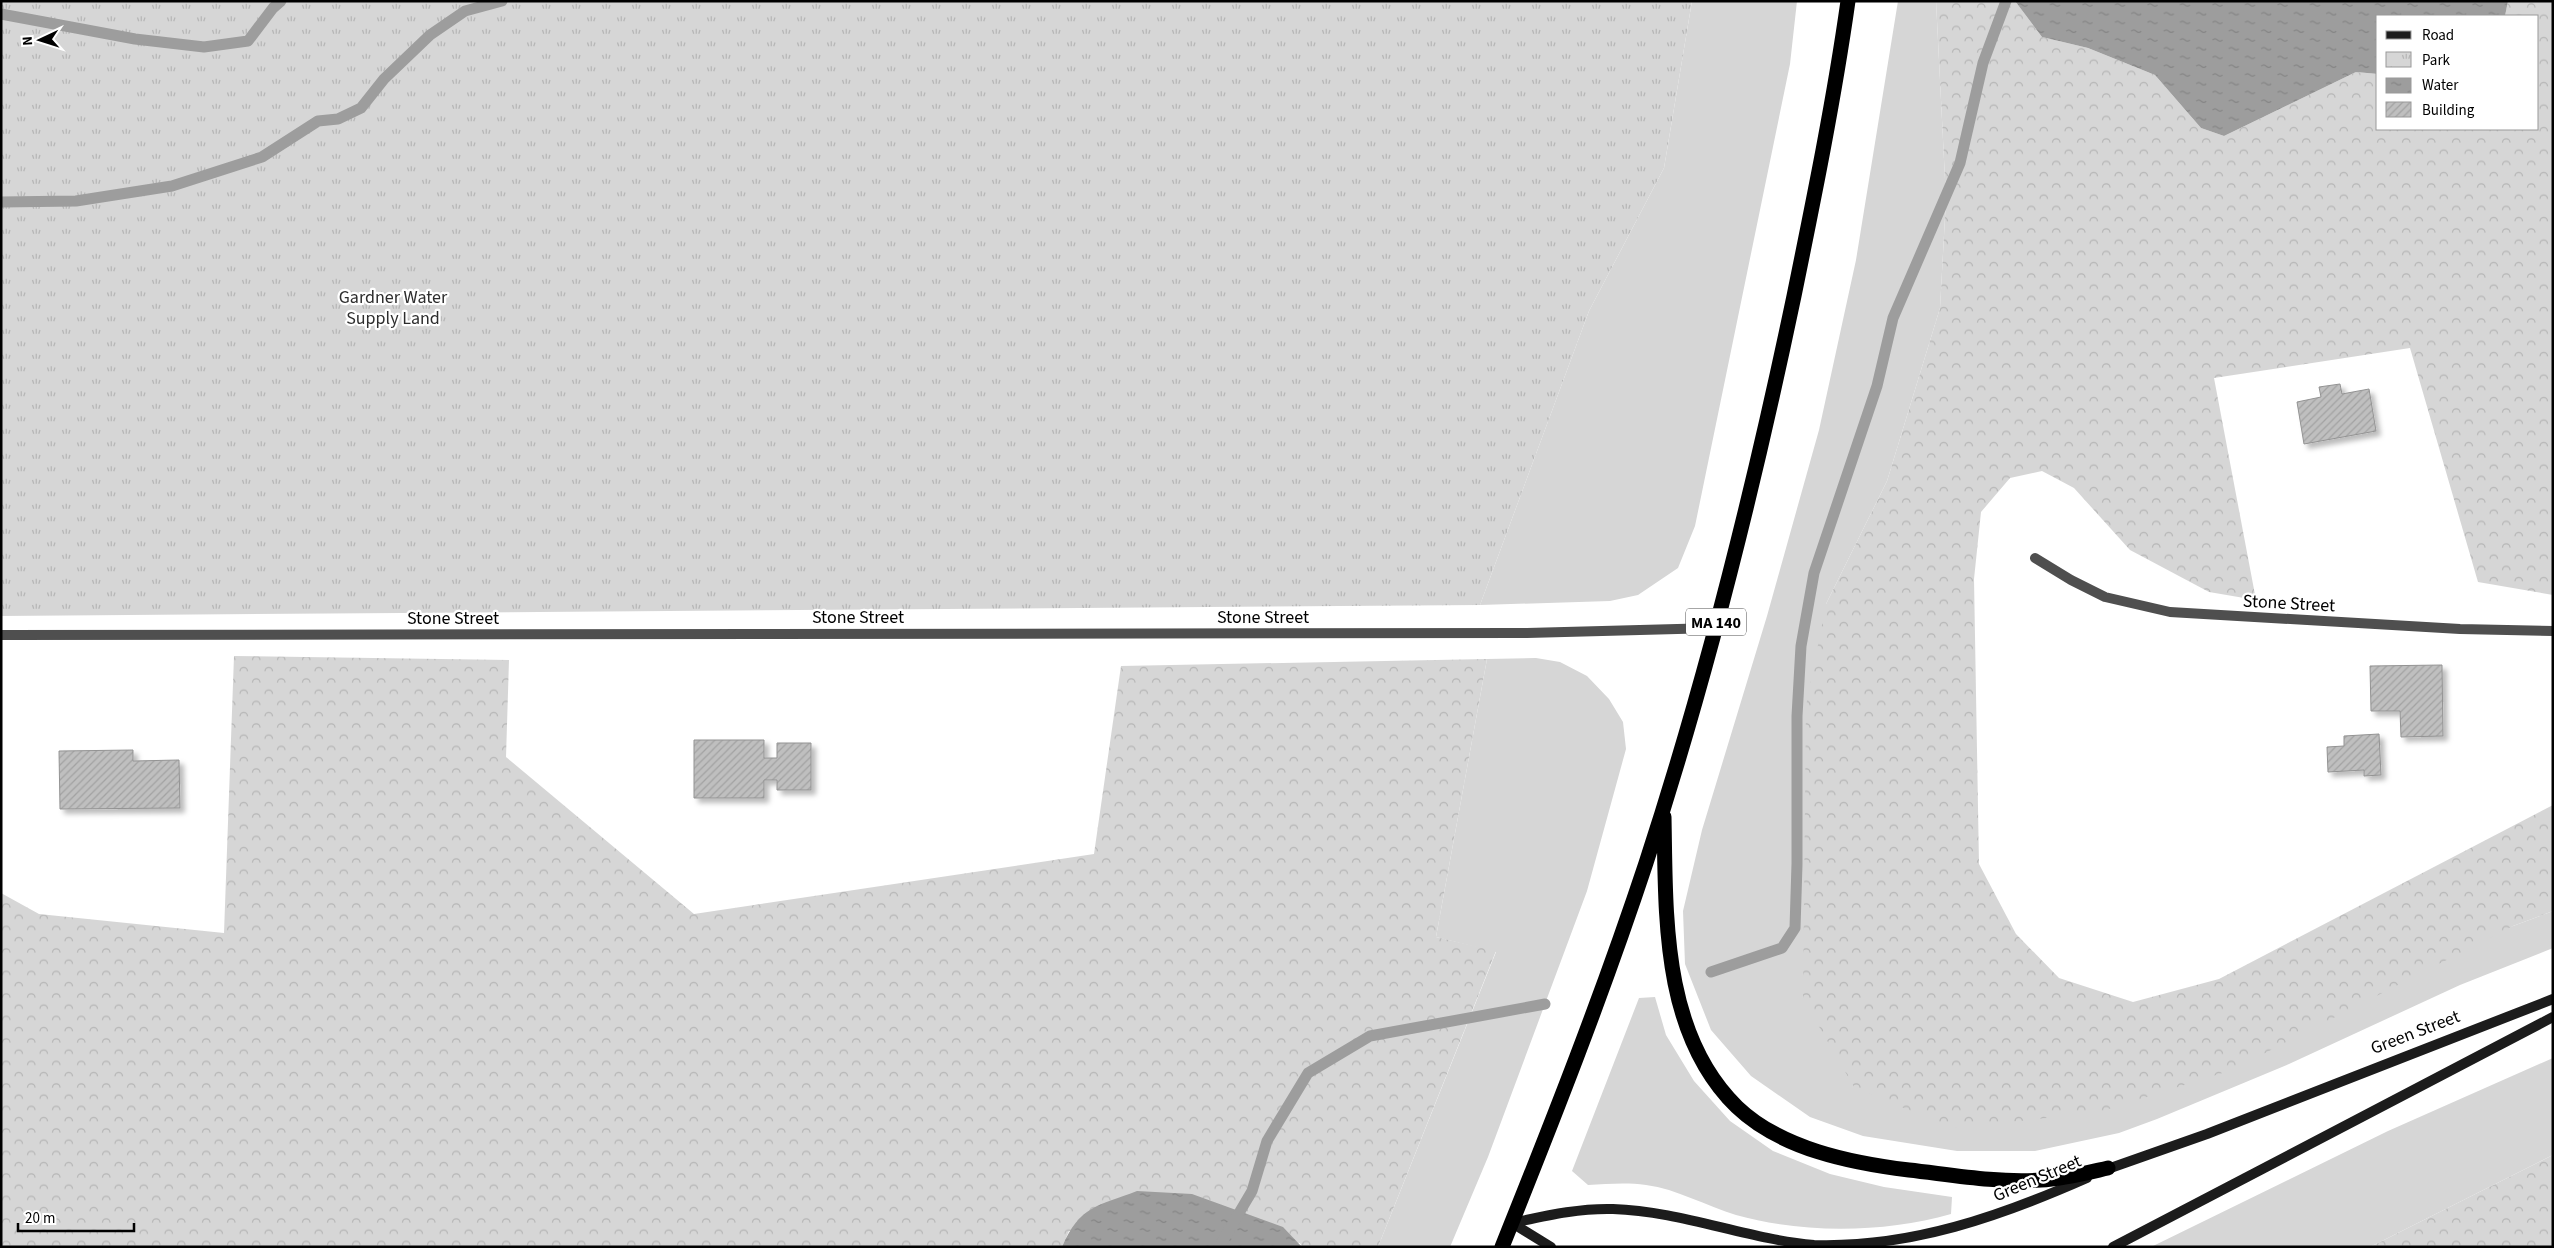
<svg xmlns="http://www.w3.org/2000/svg" width="2554" height="1248" viewBox="0 0 2554 1248" font-family="'Source Sans 3',sans-serif">
<style>
.grass{fill:#d6d6d6}
.forest{fill:url(#forest-crowns)}
.park{fill:url(#park-tufts)}
.water{fill:url(#water-ripples)}
.lines{fill:none;stroke-linecap:round;stroke-linejoin:round}
.stream{stroke:#9d9d9d;stroke-width:11}
.building{fill:url(#building-hatch);stroke:#939393;filter:url(#shadow)}
.street{stroke:#4f4f4f;stroke-width:10}
.secondary{stroke:#1c1c1c;stroke-width:10}
.highway{stroke:#000;stroke-width:15}
.labels{text-anchor:middle;stroke-width:4.5;stroke-linejoin:round;paint-order:stroke}
.shield{fill:#fff;stroke:#4c4c4c;stroke-width:1}
.shield-label{font-size:16px;font-weight:bold;fill:#000}
.park-label{font-size:18px;fill:#2d2d2d;stroke:#fff}
.street-label{font-size:18px;fill:#000;stroke:#fff}
</style>
<defs>
<pattern id="forest-crowns" width="20" height="18" patternUnits="userSpaceOnUse" patternTransform="scale(1.25)"><rect width="20" height="18" fill="#d6d6d6"/><path d="M2 6a3 3 0 1 1 6 0M12 15a3 3 0 1 1 6 0" fill="none" stroke="#b6b6b6"/></pattern>
<pattern id="park-tufts" width="24" height="20" patternUnits="userSpaceOnUse" patternTransform="scale(1.25)"><rect width="24" height="20" fill="#d6d6d6"/><path d="M3 7l-1-3M5 7V3M7 7l1-3M15 17l-1-3M17 17v-4M19 17l1-3" fill="none" stroke="#b6b6b6"/></pattern>
<pattern id="water-ripples" width="26" height="14" patternUnits="userSpaceOnUse" patternTransform="scale(1.25)"><rect width="26" height="14" fill="#9d9d9d"/><path d="M2 4q2-2 4 0t4 0M15 11q2-2 4 0t4 0" fill="none" stroke="#858585"/></pattern>
<pattern id="building-hatch" width="6" height="6" patternUnits="userSpaceOnUse" patternTransform="scale(1.25)"><rect width="6" height="6" fill="#bfbfbf"/><path d="M-1 1l2-2M0 6l6-6M5 7l2-2" fill="none" stroke="#a2a2a2"/></pattern>
<filter id="shadow"><feDropShadow dx="4.5" dy="4.5" stdDeviation="2.5" flood-color="#0004"/></filter>
</defs>
<rect width="100%" height="100%" fill="#fff"/>
<!-- grass -->
<path class="grass" d="M1692,1H1797L1790,64L1695,526L1678,568L1638,595L1610,601L1480,605L1589,311L1664,168Z
M1898,1H1936L1946,199L1940,308L1887,481L1826,604L1854,1087L2513,926L2553,911V948L2460,985L2289,1064L2157,1119L2119,1133L2035,1151H1957L1863,1136L1810,1117L1751,1076L1711,1030L1685,964L1683,911L1702,830L1767,616L1819,430L1856,260Z
M1536,658L1560,662L1587,676L1609,699L1623,722L1626,749L1587,891L1488,1157L1450,1247H1378L1496,952L1436,937L1487,659Z
M1655,997L1666,1035L1694,1081L1730,1121L1773,1151L1830,1174L1884,1187L1952,1197L1951,1214C1884,1233 1804,1234 1736,1215C1706,1206 1677,1189 1646,1185C1626,1182 1607,1184 1588,1185L1572,1171L1639,998Z
M2553,1058V1155L2370,1247H2151L2388,1131Z"/>
<!-- forest -->
<path class="forest" d="M1936,1H2015L2042,37L2088,48L2155,75L2201,128L2224,136L2356,72L2378,74V129H2538V16H2505L2508,1H2553V595L2478,582L2410,348L2214,378L2256,600L2209,592L2130,550L2074,488L2042,471L2010,478L1981,512L1974,579L1979,864L2016,934L2059,978L2133,1002L2219,979L2553,805V911L2513,926L2232,1070L2096,1113L1951,1128L1854,1087L1803,999L1806,706L1826,604L1887,481L1940,308L1946,199Z
M234,656L509,660L506,757L694,914L1094,854L1121,666L1487,659L1436,937L1496,951L1378,1247H1302L1300,1243L1069,1231L1062,1247H1V893L39,914L224,933Z
M2553,1155V1247H2370Z"/>
<!-- park -->
<path class="park" d="M1,1H1692L1664,168L1589,311L1480,605L1,616Z"/>
<!-- water -->
<path class="water" d="M2015,1H2508L2505,16H2378V74L2356,72L2224,136L2201,128L2155,75L2088,48L2042,37Z
M1137,1191L1192,1194L1283,1227L1302,1247H1062C1080,1205 1098,1206 1137,1191Z"/>
<g class="lines">
<!-- stream -->
<path class="stream" d="M1,14L135,39L204,47L248,41L273,8L281,1
M1,202L76,201L172,186L262,157L318,121L338,119L361,108L384,79L430,35L465,11L502,1
M1711,972L1782,948L1795,928L1797,864V716L1801,646L1814,573L1877,386L1893,318L1960,163L1983,63L2006,1
M1219,1247L1252,1191L1267,1141L1308,1073L1370,1036L1545,1004"/>
</g>
<!-- building -->
<path class="building" d="M2340,384L2342,394L2369,389L2376,431L2304,444L2297,402L2321,397L2319,387Z
M2442,665L2443,736L2401,737L2400,711H2371L2370,666Z
M2379,734L2381,775L2364,776V770L2328,772L2327,747L2344,746V736Z
M694,740H764V758H777V743H811V790H777V780H764V798H694Z
M133,750V761L179,760L180,808L60,809L59,751Z"/>
<g class="lines">
<!-- street -->
<path class="street" d="M2035,558L2071,580L2105,597L2170,612L2460,629L2553,631
M1,635L1527,633L1715,628"/>
<!-- secondary -->
<path class="secondary" d="M2102,1171L2207,1134L2553,999
M1512,1223C1545,1216 1578,1208 1613,1209C1681,1211 1746,1239 1814,1245C1911,1248 2001,1216 2087,1178
M1512,1223L1551,1247
M2113,1247L2553,1017"/>
<!-- highway -->
<path class="highway" d="M1664,817C1666,914 1661,1033 1737,1107C1781,1149 1851,1163 1909,1170C1953,1175 1997,1183 2041,1180C2063,1179 2086,1173 2108,1168
M1502,1247C1553,1120 1603,993 1646,863C1707,677 1754,487 1794,296C1814,198 1834,100 1848,1"/>
</g>
<g class="labels">
<!-- shield labels -->
<rect class="shield" x="1686" y="608.5" width="60" height="27" rx="4"/>
<g class="shield-label">
<text x="1716" y="628">MA 140</text>
</g>
<!-- park labels -->
<g class="park-label">
<text x="393" y="303">Gardner Water<tspan x="393" dy="21">Supply Land</tspan></text>
</g>
<!-- street labels -->
<g class="street-label">
<text transform="translate(2289 603) rotate(3)" y="6">Stone Street</text>
<text x="858" y="623">Stone Street</text>
<text x="1263" y="623">Stone Street</text>
<text x="453" y="624">Stone Street</text>
<text transform="translate(2415 1032) rotate(-21)" y="6">Green Street</text>
<text transform="translate(2037 1178) rotate(-23)" y="6">Green Street</text>
</g>
</g>
<!-- border -->
<rect width="2554" height="1248" fill="none" stroke="#000000" stroke-width="5"/>
<!-- legend -->
<rect x="2376" y="15" width="162" height="115" fill="#ffffff" stroke="#999999"/>
<rect x="2386" y="31" width="25" height="8" fill="#1c1c1c" stroke="#999999"/>
<text x="2422" y="40" font-size="15" fill="#000000">Road</text>
<rect x="2386" y="52" width="25" height="15" fill="url(#park-tufts)" stroke="#999999"/>
<text x="2422" y="65" font-size="15" fill="#000000">Park</text>
<rect x="2386" y="78" width="25" height="15" fill="url(#water-ripples)" stroke="#999999"/>
<text x="2422" y="90" font-size="15" fill="#000000">Water</text>
<rect x="2386" y="102" width="25" height="15" fill="url(#building-hatch)" stroke="#999999"/>
<text x="2422" y="115" font-size="15" fill="#000000">Building</text>
<!-- north arrow -->
<g transform="translate(40 40) rotate(266)" stroke="#ffffff" stroke-width="4" paint-order="stroke">
<path d="M0-4L9 19L0 12L-9 19Z" fill="#000000"/>
<text y="-8" font-size="14" font-weight="bold" text-anchor="middle" fill="#000000">N</text>
</g>
<!-- scale -->
<path d="M18 1223v8h116v-8" fill="none" stroke="#000000" stroke-width="2.5"/>
<text x="25" y="1223" font-size="15" fill="#000000" stroke="#ffffff" stroke-width="4" paint-order="stroke">20 m</text>
</svg>
